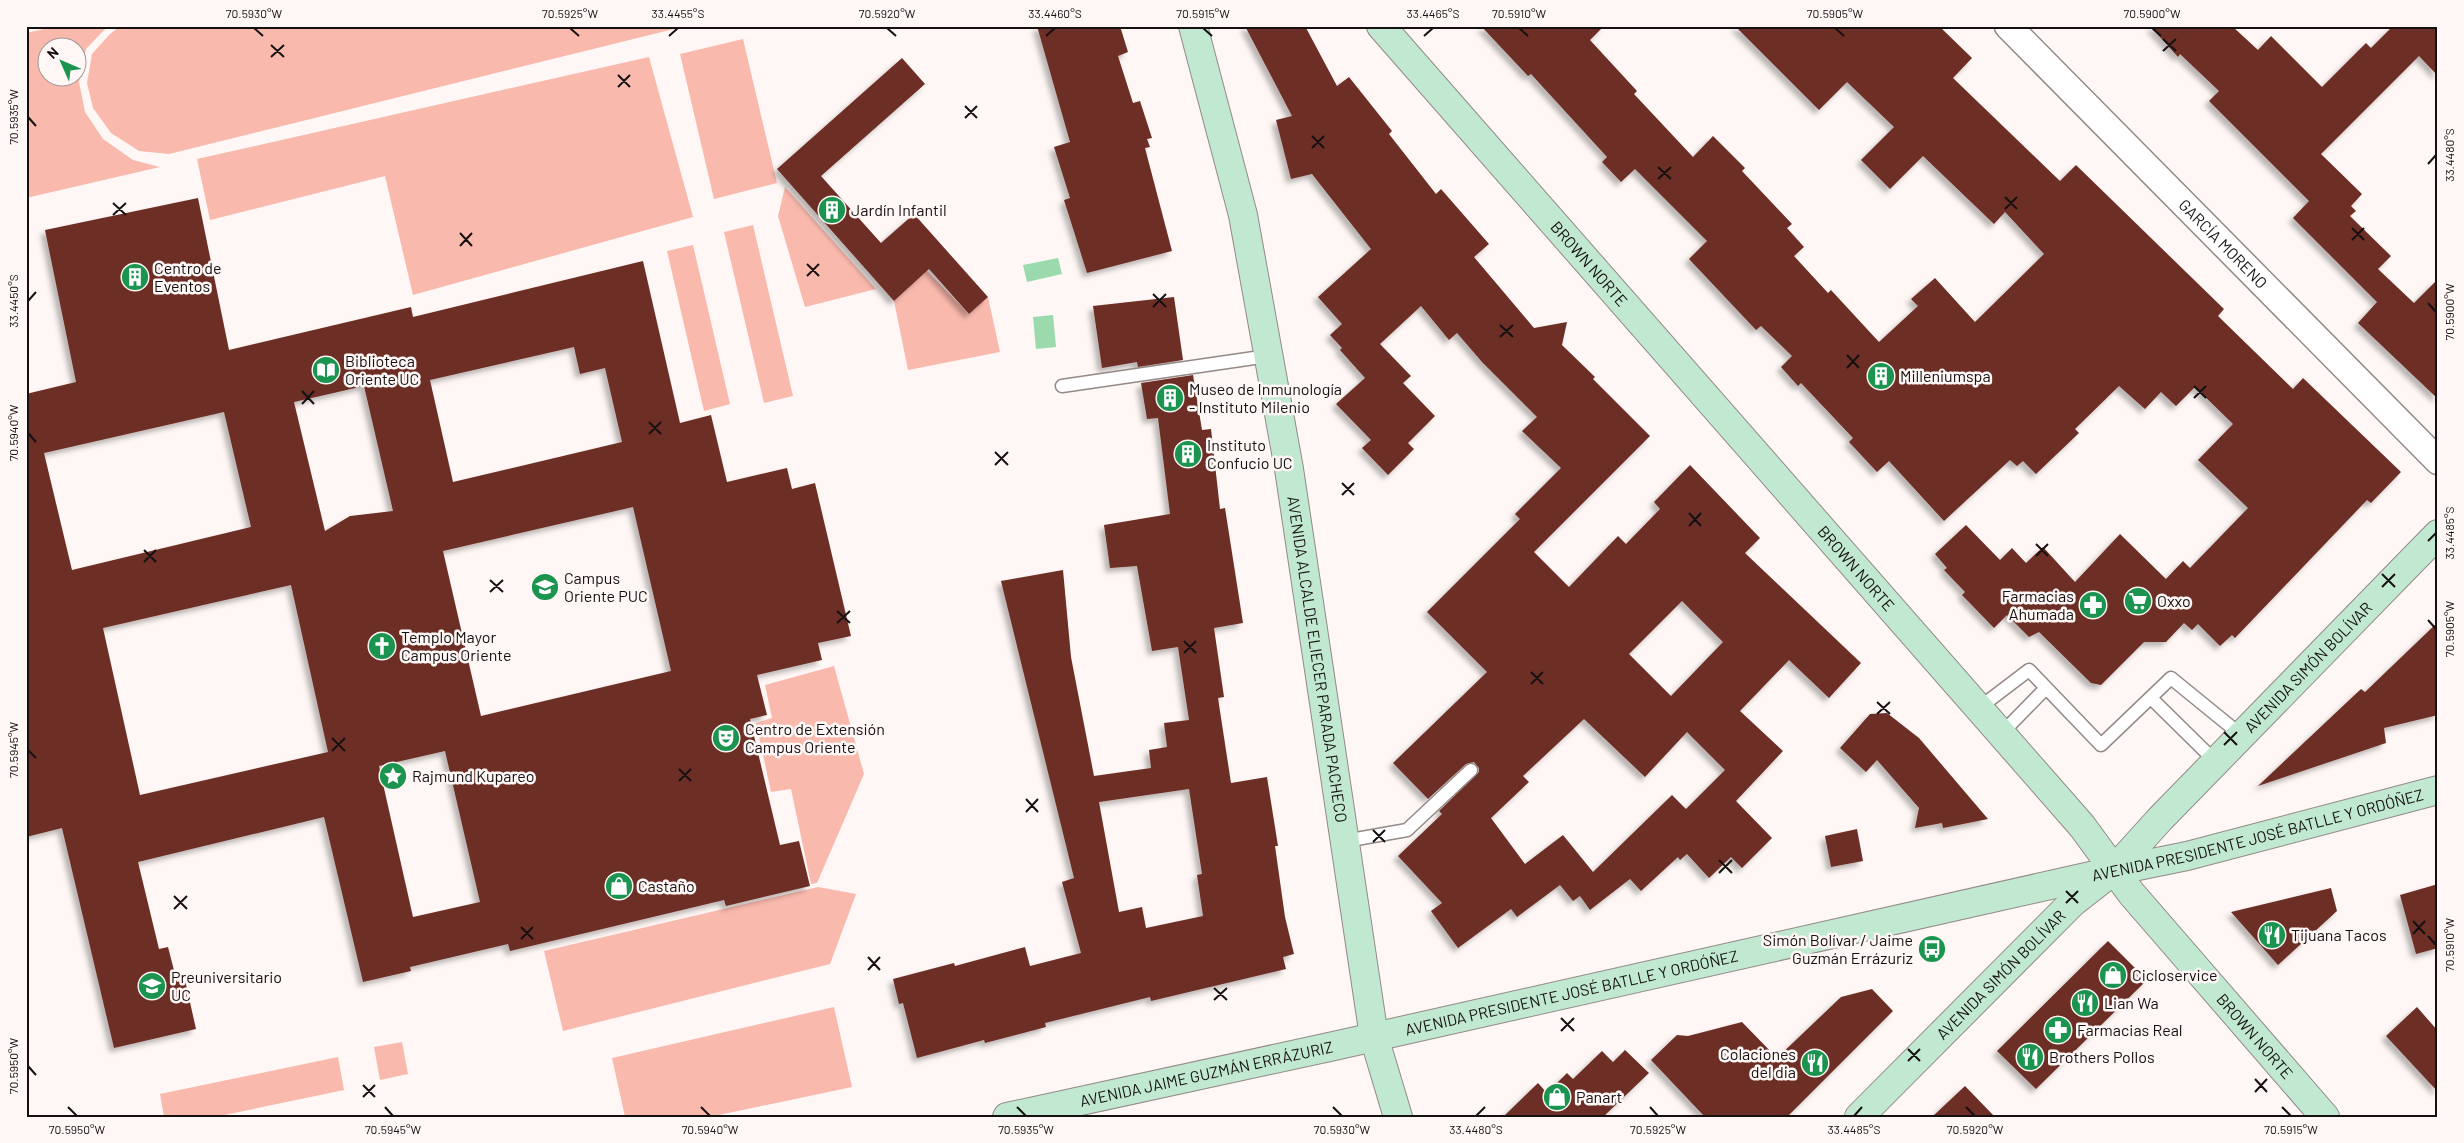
<svg xmlns="http://www.w3.org/2000/svg" width="2464" height="1143" viewBox="0 0 2464 1143" font-family="Barlow,sans-serif">
<style>
.green{fill:#fab9ad;fill-rule:evenodd}
.water{fill:#9adaac}
.building{fill:#6d2e25;fill-rule:evenodd;filter:url(#shadow)}
.lines{fill:none;stroke-linecap:round;stroke-linejoin:round}
.lane-casing{stroke:#948986;stroke-width:15}
.street-casing{stroke:#948986;stroke-width:29}
.secondary-casing{stroke:#948986;stroke-width:30}
.lane{stroke:#fff;stroke-width:12}
.street{stroke:#fff;stroke-width:26}
.secondary{stroke:#c1e8d1;stroke-width:28}
.ticks{fill:none;stroke:#161111;stroke-width:2}
.labels{text-anchor:middle;stroke-width:5;stroke-linejoin:round;paint-order:stroke}
.poi-label{font-size:16px;fill:#161111;stroke:#fef7f5;text-anchor:start}
.street-label{font-size:16px;fill:#161111;stroke:#fef7f5}
.neatline{fill:none;stroke:#161111;stroke-width:2}
.ticks-label{font-size:12px;text-anchor:middle;fill:#161111}
</style>
<defs>
<filter id="shadow"><feDropShadow dx="-4.5" dy="4.5" stdDeviation="2.5" flood-color="#0004"/></filter>
</defs>
<rect width="100%" height="100%" fill="#fef7f5"/>
<!-- green -->
<path class="green" d="M57,26H108L86,49L79,82L85,112L103,139L133,160L160,167L26,198V33ZM48,48H78V78H48Z
M120,26H686L169,154L139,151L111,133L93,108L87,83L92,54L109,35Z
M743,39L777,183L714,199L680,54Z
M649,57L693,217L413,295L385,176L210,220L197,159Z
M785,187L876,289L805,307L778,216Z
M753,225L793,396L764,403L724,232Z
M693,245L730,404L704,411L667,251Z
M927,271L969,314L988,297L1000,352L908,370L894,301Z
M834,666L864,774L817,883L811,884L791,789L771,792L756,723L772,718L765,685Z
M818,887L856,894L830,964L563,1031L544,951Z
M834,1007L852,1087L709,1117H625L612,1058Z
M402,1042L408,1074L380,1080L374,1047Z
M338,1057L344,1090L215,1117H164L160,1094Z"/>
<!-- water -->
<path class="water" d="M1058,258L1062,274L1027,282L1023,265Z
M1053,315L1056,347L1036,349L1033,317Z"/>
<!-- building -->
<path class="building" d="M1037,26H1120L1128,52L1118,56L1133,103L1140,101L1152,138L1147,139L1150,147L1145,148L1172,251L1087,273L1064,200L1070,198L1054,147L1070,142Z
M1245,26H1305L1337,86L1349,77L1392,131L1389,134L1436,194L1441,189L1489,244L1474,257L1534,328L1567,322L1562,345L1595,377L1593,379L1650,436L1534,552L1569,587L1618,536L1626,544L1660,509L1654,502L1690,465L1760,538L1745,553L1861,663L1829,698L1789,660L1740,711L1783,751L1736,801L1772,838L1742,868L1731,857L1709,878L1687,854L1680,860L1678,857L1641,891L1630,879L1590,910L1580,896L1573,901L1560,885L1517,917L1511,909L1458,948L1431,911L1442,903L1398,856L1442,814L1439,811L1479,772V768L1474,762L1466,764L1428,799L1393,763L1487,672L1427,612L1520,519L1515,514L1561,468L1522,431L1537,417L1482,362L1457,333L1449,340L1421,306L1380,344L1411,376L1403,383L1435,416L1408,443L1414,449L1388,475L1362,448L1371,440L1336,404L1365,378L1340,350L1342,348L1330,335L1342,324L1318,297L1371,249L1312,174L1291,179L1276,120L1292,116ZM1682,601L1723,642L1671,696L1629,654ZM1584,719L1645,777L1687,732L1725,770L1686,809L1672,795L1593,872L1563,835L1525,864L1491,818L1529,782L1523,776Z
M1481,26H1604L1590,40L1637,91L1634,94L1693,157L1713,136L1745,168L1742,171L1792,224L1787,228L1804,247L1794,256L1828,293L1831,290L1879,342L1918,306L1911,299L1935,278L1975,322L2044,254L2005,212L1994,224L1923,156L1890,189L1861,160L1894,127L1847,82L1819,110L1735,26H1939L1972,58L1953,78L2060,181L2076,165L2224,309L2218,316L2293,389L2303,378L2401,472L2371,503L2367,500L2235,638L2232,635L2220,646L2198,624L2192,630L2184,623L2166,642H2144L2101,685L2091,683L2039,632L2029,637L2007,615L1994,628L1962,595L1965,592L1944,570L1947,568L1935,554L1966,525L2000,560L2012,548L2026,563L2043,547L2075,582L2120,534L2166,579L2183,561L2190,568L2248,508L2198,460L2233,424L2195,387L2176,406L2161,392L2145,409L2119,386L2075,429L2079,433L2036,474L2023,461L2017,466L2010,460L1944,521L1889,461L1877,472L1849,442L1853,438L1801,383L1798,386L1781,367L1792,356L1761,326L1756,330L1689,259L1707,241L1635,169L1621,182L1602,162L1607,157L1531,74L1528,76Z
M2150,26H2232L2258,50L2271,36L2322,87L2366,43L2371,48L2393,26H2438V76L2419,56L2321,154L2362,194L2351,206L2356,211L2350,216L2391,256L2378,269L2414,303L2438,279V399L2358,323L2377,302L2293,218L2309,201L2209,101L2219,91L2180,54L2178,57Z
M902,58L925,84L821,176L881,243L914,214L988,297L969,314L929,269L894,301L777,169Z
M198,198L229,350L411,307L413,317L643,261L680,423L711,415L727,482L787,468L792,489L815,483L851,636L818,643L822,660L757,675L767,715L750,719L780,845L799,841L810,886L726,906L724,900L510,951L508,944L410,967L411,971L363,982L324,817L138,862L159,949L168,947L177,982L185,980L196,1029L114,1048L62,828L26,837V394L76,382L45,230ZM574,347L580,374L605,368L622,442L453,482L430,380ZM364,386L393,511L350,516L325,531L294,402ZM224,412L251,527L72,570L44,453ZM633,507L671,671L481,716L443,551ZM291,585L328,752L140,795L103,628ZM445,751L480,902L413,917L379,766Z
M1174,297L1183,360L1138,367L1137,362L1102,368L1093,306Z
M1193,375L1202,430L1211,429L1220,509L1225,508L1243,623L1214,628L1224,697L1218,698L1231,783L1267,777L1278,846H1275L1285,917L1294,954L1283,957L1286,969L1151,1001L1150,997L1045,1023L1046,1027L985,1043L984,1040L917,1058L903,1003L899,1004L893,979L954,963L955,966L1025,947L1030,966L1081,953L1062,882L1074,878L1001,581L1063,570L1071,657L1094,776L1151,768L1149,750L1167,747L1164,723L1189,720L1178,647L1152,651L1137,566L1110,568L1104,525L1170,514L1158,418L1147,419L1141,383ZM1189,789L1202,874L1197,875L1203,916L1146,928L1142,907L1119,912L1099,802Z
M2438,622V715L2384,728L2386,743L2258,786L2361,689L2365,692Z
M1887,713L1919,738L1988,819L1943,828L1942,823L1915,828L1919,808L1877,760L1866,772L1840,748L1870,714Z
M1857,829L1863,861L1831,867L1825,836Z
M2438,884V948L2416,954L2400,895Z
M2331,888L2337,911L2278,965L2231,912Z
M2108,941L2147,980L2036,1089L1997,1051Z
M1872,989L1893,1011L1787,1117H1705L1651,1060L1677,1035L1688,1036L1742,1022L1777,1058L1841,997Z
M2417,1007L2438,1031V1092L2386,1036Z
M1625,1050L1649,1073L1603,1117H1503L1538,1083L1547,1093L1567,1073L1573,1079L1602,1051L1613,1062Z
M1965,1086L1995,1117H1932Z"/>
<g class="lines">
<defs>
<path id="lane" d="M1062,386L1268,356
M2151,698L2216,762
M1979,708L2029,670L2101,745L2171,678L2241,735
M2001,734L2046,688
M1345,841L1407,830L1471,770"/>
<g id="street">
<path id="s1" d="M2008,26L2438,461"/>
</g>
<g id="secondary">
<path id="s2" d="M1193,26L1243,215L1289,469L1374,1037L1398,1117"/>
<path id="s3" d="M1381,26L2082,826L2131,893L2325,1117"/>
<path id="s4" d="M1007,1117L1334,1046L2113,871L2187,856L2438,790"/>
<path id="s5" d="M1859,1117L2072,903L2113,871L2160,819L2438,534"/>
</g>
</defs>
<!-- lane casing -->
<use href="#lane" class="lane-casing"/>
<!-- street casing -->
<use href="#street" class="street-casing"/>
<!-- secondary casing -->
<use href="#secondary" class="secondary-casing"/>
<!-- lane -->
<use href="#lane" class="lane"/>
<!-- street -->
<use href="#street" class="street"/>
<!-- secondary -->
<use href="#secondary" class="secondary"/>
</g>
<!-- ticks -->
<path class="ticks" d="M254,28L263,36M570,28L579,36M887,28L896,36M1203,28L1212,36M1519,28L1528,36M1835,28L1844,36M2152,28L2161,36M669,36L678,28M1046,36L1055,28M1424,36L1433,28M2163,39L2176,51M271,45L284,57M2163,51L2176,39M271,57L284,45M618,75L630,87M618,87L630,75M965,106L977,118M28,117L36,126M965,118L977,106M1312,136L1324,148M1312,148L1324,136M2428,164L2436,155M1658,167L1671,179M1658,179L1671,167M2005,197L2017,209M113,203L126,215M2005,209L2017,197M113,215L126,203M2352,228L2364,240M460,233L472,246M2352,240L2364,228M460,246L472,233M807,264L819,276M807,276L819,264M1153,294L1166,307M28,301L36,292M2428,303L2436,312M1153,307L1166,294M1500,325L1513,337M1500,337L1513,325M1847,355L1859,368M1847,368L1859,355M2194,386L2206,398M302,391L314,404M2194,398L2206,386M302,404L314,391M649,422L661,434M28,433L36,442M649,434L661,422M995,452L1008,465M995,465L1008,452M1342,483L1354,495M1342,495L1354,483M1689,513L1701,526M1689,526L1701,513M2428,541L2436,533M2036,544L2048,556M144,550L156,562M2036,556L2048,544M144,562L156,550M2382,574L2395,587M490,580L503,592M2382,587L2395,574M490,592L503,580M837,611L850,623M2428,620L2436,629M837,623L850,611M1184,641L1196,653M1184,653L1196,641M1531,672L1543,684M1531,684L1543,672M1877,702L1890,714M1877,714L1890,702M2224,732L2237,745M332,738L345,751M2224,745L2237,732M28,750L36,758M332,751L345,738M679,769L691,781M679,781L691,769M1026,799L1038,812M1026,812L1038,799M1373,830L1385,842M1373,842L1385,830M1719,860L1732,873M1719,873L1732,860M2066,891L2078,903M174,896L187,909M2066,903L2078,891M174,909L187,896M2413,921L2425,934M521,927L533,939M2413,934L2425,921M2428,936L2436,945M521,939L533,927M868,957L880,970M868,970L880,957M1214,988L1227,1000M1214,1000L1227,988M1561,1018L1574,1031M1561,1031L1574,1018M1908,1049L1920,1061M1908,1061L1920,1049M28,1066L36,1075M2255,1079L2267,1092M363,1085L375,1097M2255,1092L2267,1079M363,1097L375,1085M68,1107L77,1116M385,1107L393,1116M701,1107L710,1116M1017,1107L1026,1116M1333,1107L1342,1116M1650,1107L1658,1116M1966,1107L1975,1116M2282,1107L2291,1116M1476,1116L1485,1107M1854,1116L1862,1107"/>
<!-- icons -->
<defs>
<symbol id="building-disc" viewBox="-11 -11 22 22"><circle r="9.5" fill="#1b9450" stroke="#fef7f5"/><path d="M-4-6H4V6H1V3H-1V6H-4ZM-2.5-4.3h1.7v1.8h-1.7ZM.8-4.3h1.7v1.8H.8ZM-2.5-1h1.7V.8h-1.7ZM.8-1h1.7V.8H.8Z" fill="#fff"/></symbol>
<symbol id="library-disc" viewBox="-11 -11 22 22"><circle r="9.5" fill="#1b9450" stroke="#fef7f5"/><path d="M-6-4Q-3-5.5-.7-3.5V5Q-3 3-6 4ZM6-4Q3-5.5 .7-3.5V5Q3 3 6 4Z" fill="#fff"/></symbol>
<symbol id="university-disc" viewBox="-11 -11 22 22"><circle r="9.5" fill="#1b9450" stroke="#fef7f5"/><path d="M0-5L7-2L0 1L-7-2ZM-4 1L0 2.5L4 1V4Q0 6-4 4Z" fill="#fff"/></symbol>
<symbol id="supermarket-disc" viewBox="-11 -11 22 22"><circle r="9.5" fill="#1b9450" stroke="#fef7f5"/><path d="M-6-5.5h2.5l.6 2H6L4.5 2H-2.5L-4.4-4H-6ZM-1.5 3.2a1.3 1.3 0 1 0 .1 0ZM3 3.2a1.3 1.3 0 1 0 .1 0Z" fill="#fff"/></symbol>
<symbol id="pharmacy-disc" viewBox="-11 -11 22 22"><circle r="9.5" fill="#1b9450" stroke="#fef7f5"/><path d="M-2-6h4v4h4v4h-4v4h-4v-4h-4v-4h4Z" fill="#fff"/></symbol>
<symbol id="church-disc" viewBox="-11 -11 22 22"><circle r="9.5" fill="#1b9450" stroke="#fef7f5"/><path d="M-1.2-6h2.4v3.5h3.3v2.4h-3.3V6h-2.4V-.1h-3.3v-2.4h3.3Z" fill="#fff"/></symbol>
<symbol id="theatre-disc" viewBox="-11 -11 22 22"><circle r="9.5" fill="#1b9450" stroke="#fef7f5"/><path d="M-5-5.5Q0-4 5-5.5V0Q5 5 0 6Q-5 5-5 0ZM-3.3-2.5H-1v1.5H-3.3ZM1-2.5H3.3v1.5H1ZM-2.8 1Q0 5.5 2.8 1Z" fill="#fff"/></symbol>
<symbol id="sight-disc" viewBox="-11 -11 22 22"><circle r="9.5" fill="#1b9450" stroke="#fef7f5"/><path d="M0-6L1.8-2.2L6-1.7L2.9 1.2L3.7 5.4L0 3.3L-3.7 5.4L-2.9 1.2L-6-1.7L-1.8-2.2Z" fill="#fff"/></symbol>
<symbol id="shop-disc" viewBox="-11 -11 22 22"><circle r="9.5" fill="#1b9450" stroke="#fef7f5"/><path d="M-5-2.5h2.3a2.7 3.5 0 0 1 5.4 0H5L5.5 6h-11ZM-1.5-2.5h3a1.5 2.3 0 0 0-3 0Z" fill="#fff"/></symbol>
<symbol id="restaurant-disc" viewBox="-11 -11 22 22"><circle r="9.5" fill="#1b9450" stroke="#fef7f5"/><path d="M-5-6h1v4h1v-4h1v4h1v-4h1v5L-1.5 .5V6h-2V.5L-5-1ZM5-6V6H3V1.5H1.5Q1.5-4 5-6Z" fill="#fff"/></symbol>
<symbol id="bus-disc" viewBox="-11 -11 22 22"><circle r="9.5" fill="#1b9450" stroke="#fef7f5"/><path d="M-5-6H5V4H4V6H2V4H-2V6H-4V4H-5ZM-3.5-4V0h7V-4ZM-3.5 1.2v1.5H-2V1.2ZM2 1.2v1.5H3.5V1.2Z" fill="#fff"/></symbol>
</defs>
<g fill-rule="evenodd">
<use href="#building-disc" x="816" y="194" width="32" height="32"/>
<use href="#building-disc" x="119" y="261" width="32" height="32"/>
<use href="#library-disc" x="310" y="354" width="32" height="32"/>
<use href="#building-disc" x="1865" y="360" width="32" height="32"/>
<use href="#building-disc" x="1154" y="382" width="32" height="32"/>
<use href="#building-disc" x="1172" y="438" width="32" height="32"/>
<use href="#university-disc" x="529" y="571" width="32" height="32"/>
<use href="#supermarket-disc" x="2122" y="585" width="32" height="32"/>
<use href="#pharmacy-disc" x="2077" y="589" width="32" height="32"/>
<use href="#church-disc" x="366" y="630" width="32" height="32"/>
<use href="#theatre-disc" x="710" y="722" width="32" height="32"/>
<use href="#sight-disc" x="377" y="760" width="32" height="32"/>
<use href="#shop-disc" x="603" y="870" width="32" height="32"/>
<use href="#restaurant-disc" x="2256" y="919" width="32" height="32"/>
<use href="#bus-disc" x="1916" y="933" width="32" height="32"/>
<use href="#shop-disc" x="2097" y="959" width="32" height="32"/>
<use href="#university-disc" x="136" y="970" width="32" height="32"/>
<use href="#restaurant-disc" x="2069" y="987" width="32" height="32"/>
<use href="#pharmacy-disc" x="2042" y="1014" width="32" height="32"/>
<use href="#restaurant-disc" x="2014" y="1041" width="32" height="32"/>
<use href="#restaurant-disc" x="1799" y="1047" width="32" height="32"/>
<use href="#shop-disc" x="1541" y="1081" width="32" height="32"/>
</g>
<g class="labels">
<!-- poi labels -->
<g class="poi-label">
<text x="851" y="216">Jardín Infantil</text>
<text x="154" y="274">Centro de<tspan x="154" dy="18">Eventos</tspan></text>
<text x="345" y="367">Biblioteca<tspan x="345" dy="18">Oriente UC</tspan></text>
<text x="1900" y="382">Milleniumspa</text>
<text x="1189" y="395">Museo de Inmunología<tspan x="1189" dy="18">- Instituto Milenio</tspan></text>
<text x="1207" y="451">Instituto<tspan x="1207" dy="18">Confucio UC</tspan></text>
<text x="564" y="584">Campus<tspan x="564" dy="18">Oriente PUC</tspan></text>
<text x="2074" y="602" text-anchor="end">Farmacias<tspan x="2074" dy="18">Ahumada</tspan></text>
<text x="2157" y="607">Oxxo</text>
<text x="401" y="643">Templo Mayor<tspan x="401" dy="18">Campus Oriente</tspan></text>
<text x="745" y="735">Centro de Extensión<tspan x="745" dy="18">Campus Oriente</tspan></text>
<text x="412" y="782">Rajmund Kupareo</text>
<text x="638" y="892">Castaño</text>
<text x="2291" y="941">Tijuana Tacos</text>
<text x="1913" y="946" text-anchor="end">Simón Bolívar / Jaime<tspan x="1913" dy="18">Guzmán Errázuriz</tspan></text>
<text x="2132" y="981">Cicloservice</text>
<text x="171" y="983">Preuniversitario<tspan x="171" dy="18">UC</tspan></text>
<text x="2104" y="1009">Lian Wa</text>
<text x="2077" y="1036">Farmacias Real</text>
<text x="1796" y="1060" text-anchor="end">Colaciones<tspan x="1796" dy="18">del dia</tspan></text>
<text x="2049" y="1063">Brothers Pollos</text>
<text x="1576" y="1103">Panart</text>
</g>
<!-- street labels -->
<g class="street-label">
<text dy="6" stroke="none"><textPath href="#s1" startOffset="306">GARCÍA MORENO</textPath></text>
<text dy="6" stroke="none"><textPath href="#s3" startOffset="316">BROWN NORTE</textPath></text>
<text dy="6" stroke="none"><textPath href="#s3" startOffset="721">BROWN NORTE</textPath></text>
<text dy="6" stroke="none"><textPath href="#s2" startOffset="646">AVENIDA ALCALDE ELIECER PARADA PACHECO</textPath></text>
<text dy="6" stroke="none"><textPath href="#s5" startOffset="636">AVENIDA SIMÓN BOLÍVAR</textPath></text>
<text dy="6" stroke="none"><textPath href="#s4" startOffset="1282">AVENIDA PRESIDENTE JOSÉ BATLLE Y ORDÓÑEZ</textPath></text>
<text dy="6" stroke="none"><textPath href="#s5" startOffset="201">AVENIDA SIMÓN BOLÍVAR</textPath></text>
<text dy="6" stroke="none"><textPath href="#s4" startOffset="578">AVENIDA PRESIDENTE JOSÉ BATLLE Y ORDÓÑEZ</textPath></text>
<text dy="6" stroke="none"><textPath href="#s3" startOffset="1336">BROWN NORTE</textPath></text>
<text dy="6" stroke="none"><textPath href="#s4" startOffset="204">AVENIDA JAIME GUZMÁN ERRÁZURIZ</textPath></text>
</g>
</g>
<!-- border -->
<rect width="2464" height="1143" fill="none" stroke="#fef7f5" stroke-width="55"/>
<!-- north arrow -->
<g transform="translate(62 62) rotate(315)"><circle r="24" fill="#fef7f5" stroke="#a19b9a"/>
<path d="M0-4L9 19L0 12L-9 19Z" fill="#1b9450"/>
<text y="-8" font-size="14" font-weight="bold" text-anchor="middle" fill="#161111">N</text>
</g>
<rect x="28" y="28" width="2408" height="1088" class="neatline"/>
<g class="ticks-label">
<text x="254" y="18">70.5930°W</text>
<text x="570" y="18">70.5925°W</text>
<text x="678" y="18">33.4455°S</text>
<text x="887" y="18">70.5920°W</text>
<text x="1055" y="18">33.4460°S</text>
<text x="1203" y="18">70.5915°W</text>
<text x="1433" y="18">33.4465°S</text>
<text x="1519" y="18">70.5910°W</text>
<text x="1835" y="18">70.5905°W</text>
<text x="2152" y="18">70.5900°W</text>
<text transform="translate(14 117) rotate(-90)" y="4">70.5935°W</text>
<text transform="translate(2450 155) rotate(-90)" y="4">33.4480°S</text>
<text transform="translate(14 301) rotate(-90)" y="4">33.4450°S</text>
<text transform="translate(2450 312) rotate(-90)" y="4">70.5900°W</text>
<text transform="translate(14 433) rotate(-90)" y="4">70.5940°W</text>
<text transform="translate(2450 533) rotate(-90)" y="4">33.4485°S</text>
<text transform="translate(2450 629) rotate(-90)" y="4">70.5905°W</text>
<text transform="translate(14 750) rotate(-90)" y="4">70.5945°W</text>
<text transform="translate(2450 945) rotate(-90)" y="4">70.5910°W</text>
<text transform="translate(14 1066) rotate(-90)" y="4">70.5950°W</text>
<text x="77" y="1134">70.5950°W</text>
<text x="393" y="1134">70.5945°W</text>
<text x="710" y="1134">70.5940°W</text>
<text x="1026" y="1134">70.5935°W</text>
<text x="1342" y="1134">70.5930°W</text>
<text x="1476" y="1134">33.4480°S</text>
<text x="1658" y="1134">70.5925°W</text>
<text x="1854" y="1134">33.4485°S</text>
<text x="1975" y="1134">70.5920°W</text>
<text x="2291" y="1134">70.5915°W</text>
</g>
</svg>
